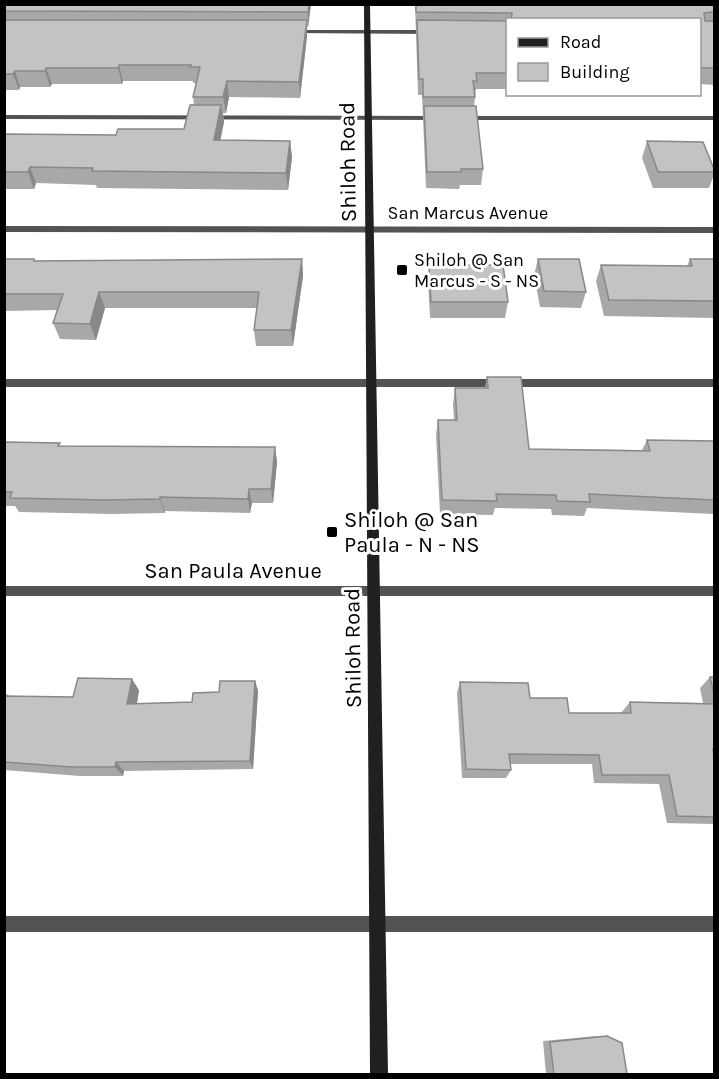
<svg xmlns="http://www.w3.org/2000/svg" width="719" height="1079" viewBox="0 0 719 1079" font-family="Karla,sans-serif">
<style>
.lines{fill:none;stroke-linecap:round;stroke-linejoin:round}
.lane{fill:#535353;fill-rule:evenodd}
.street{fill:#535353;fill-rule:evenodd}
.secondary{fill:#202020;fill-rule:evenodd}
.wall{fill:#a8a8a8}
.shaded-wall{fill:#888}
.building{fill:#c3c3c3;stroke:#888;stroke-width:1.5}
.poi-dot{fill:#000;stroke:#fff;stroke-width:2}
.labels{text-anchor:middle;stroke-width:6;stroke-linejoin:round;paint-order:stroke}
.far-street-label{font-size:18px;fill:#000;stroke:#fff}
.far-poi-label{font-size:18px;fill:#000;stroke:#fff;text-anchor:start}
.street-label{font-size:22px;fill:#000;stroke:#fff}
.poi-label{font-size:22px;fill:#000;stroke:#fff;text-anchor:start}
</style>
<rect width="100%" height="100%" fill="#fff"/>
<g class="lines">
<!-- lane -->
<path class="lane" d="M4,115L437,116L441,118L437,120L4,119Z
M458,116H714V120H458Z
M4,379H714V387H4Z
M4,916H714V932H4Z"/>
<!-- street -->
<path class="street" d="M293,30H431L434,32L431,34L291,33V31Z
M4,226L714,227V233L4,232Z
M4,586H714V596H4Z"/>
<!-- secondary -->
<path class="secondary" d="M364,4H370L388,1074H370Z"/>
</g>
<!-- wall -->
<path class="wall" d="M4,4H311L308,27H307V36L300,98L229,97L226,113H223L224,122L220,140L290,141L292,157L288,190L97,188L96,185L36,183L34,189H4V134L116,135L184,129L194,105L193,97L196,83H193V81H123L122,84H52L50,87H20L19,90H4Z
M415,4H714V85L699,84V20H507V89H476L474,106L483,169L481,185H460L459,189L426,188L422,95H418Z
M647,141L714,169V175L709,188H653L642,158Z
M4,259L35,261L302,259L303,276L293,346H256L254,330L257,308H105L96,340L60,339L53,323L58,310L4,311Z
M538,259L586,292L581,308L540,307L534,275Z
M690,259H714V318L604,316L596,281L601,265L687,266Z
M429,265L508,302L505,318H430L428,281Z
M487,377L529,449L642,450L647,440L714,441V514L587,508L584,516L552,515L551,509L495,508L493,515L440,514L436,435L438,420H454L453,404L455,388H485Z
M4,442L62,446L275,447L277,462L273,503H252L250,513L165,511V513L113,514L19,512L15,506H4Z
M710,677H714V824L667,823L659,784L594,783L592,764H510L511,770L506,778H462L457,693L460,682L530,698L569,713H621L630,702L703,703L700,688Z
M255,681L258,691L253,769L124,771L123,776H80L4,770V692L9,696L73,697L139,690L137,704L192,702L219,692Z
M597,1036H607L627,1074H546L543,1041Z"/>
<!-- shaded-wall -->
<path class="shaded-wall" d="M309,4H311L308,27V12Z
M307,20V36L300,98L299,82Z
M119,65L123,81L122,84L118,68Z
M46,68L52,84L50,87L45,71Z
M15,71L20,87L19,90L13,74Z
M227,81L229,97L226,113L223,97Z
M221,105L224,122L217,157L214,140Z
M290,141L292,157L288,190L286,173Z
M30,167L36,183L34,189L28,172Z
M302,259L303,276L293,346L291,330Z
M99,292L105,308L96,340L90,324Z
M275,447L277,462L273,503L271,489Z
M249,489L252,503L250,513L248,499Z
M160,497L165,511V513L160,499Z
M132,679L139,690L135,714L127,704Z
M255,681L258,691L253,769L250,761Z
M116,762L124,771L123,776L115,767Z"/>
<!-- building -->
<path class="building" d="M4,4H309L308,12L4,11Z
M416,4H714V12L704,13L705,21H714V68H699V20H511L512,13L416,12Z
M4,20H307L299,82L227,81L223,97H193L200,67H190L191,65H119L118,68H46L45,71H15L13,74H4Z
M417,20L507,21V73H476L477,81H473L475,97H423V79H419Z
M190,105H221L214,140L290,141L286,173L92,171L93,168L30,167L28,172H4V134L116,135L118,129H184Z
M424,106H476L483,169H461V172H427Z
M647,141L703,142L714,169V172H658Z
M4,259H34V261L302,259L291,330H254L259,292H99L90,324L53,323L63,294H4Z
M538,259H579L586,292L544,291Z
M690,259H714V301L609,300L601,265L692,266Z
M429,265H503L508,302H431Z
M487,377H521L529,449L650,451L647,440L714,441V500L589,494L590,502L557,501L556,495L496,494L497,501L442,500L438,420H457L455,388H488Z
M4,442L60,443L58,446L275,447L271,489H249L248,499L160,497V499L106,500L10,498L12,492H4Z
M710,677H714V694Z
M78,678L132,679L127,704L192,702L193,693L219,692L220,681H255L250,761L116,762L115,767H71L4,762V696L73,697Z
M460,682L528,683L530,698H567L569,713H631L630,702L714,704V749H713L714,757V817L677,816L669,775H602L599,755L509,754L511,770L466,769Z
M607,1036L622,1043L627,1074H554L550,1042Z"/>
<!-- markers -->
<g class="poi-dot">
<rect x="396" y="264" width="12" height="12" rx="3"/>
<rect x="326" y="526" width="12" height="12" rx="3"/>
</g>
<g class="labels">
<!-- far-street labels -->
<g class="far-street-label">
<text x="468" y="219">San Marcus Avenue</text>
</g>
<!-- far-poi labels -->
<g class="far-poi-label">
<text x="414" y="266">Shiloh @ San<tspan x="414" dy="21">Marcus - S - NS</tspan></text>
</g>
<!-- street labels -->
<g class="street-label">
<text transform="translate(347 162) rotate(-91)" y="8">Shiloh Road</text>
<text x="233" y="578">San Paula Avenue</text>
<text transform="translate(352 648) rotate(-91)" y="8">Shiloh Road</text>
</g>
<!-- poi labels -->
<g class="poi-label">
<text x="344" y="527">Shiloh @ San<tspan x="344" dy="25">Paula - N - NS</tspan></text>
</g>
</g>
<!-- border -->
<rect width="719" height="1079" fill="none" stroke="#000000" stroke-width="12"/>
<!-- legend -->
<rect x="506" y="18" width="195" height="78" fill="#ffffff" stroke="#999999" stroke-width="1.5"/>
<rect x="518" y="38" width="30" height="9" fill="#202020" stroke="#999999" stroke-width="1.5"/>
<text x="560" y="48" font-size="18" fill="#000000">Road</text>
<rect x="518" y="63" width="30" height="18" fill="#c3c3c3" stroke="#999999" stroke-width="1.5"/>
<text x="560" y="78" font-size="18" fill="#000000">Building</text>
</svg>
